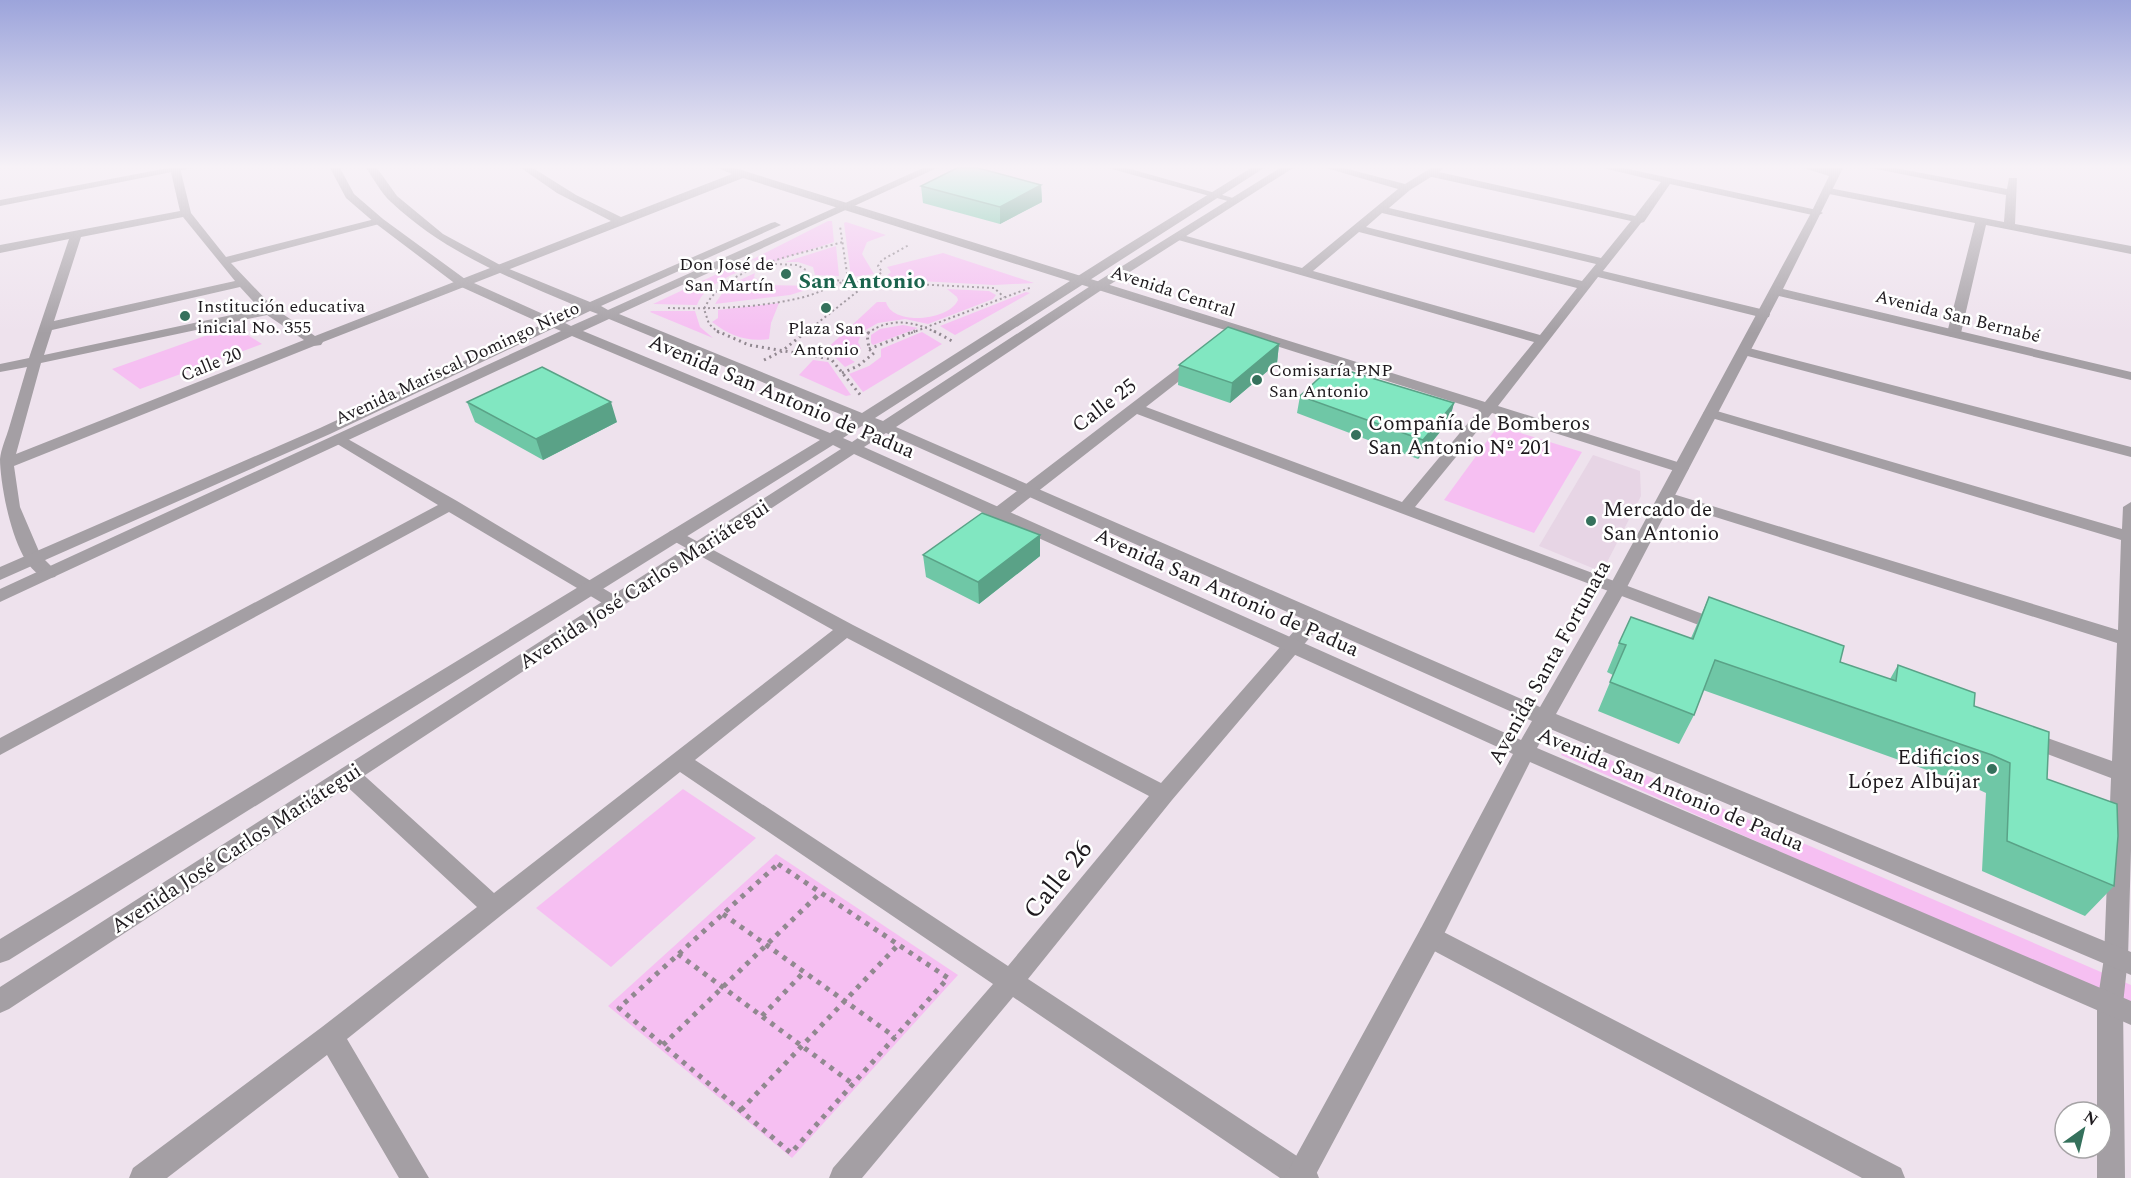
<svg xmlns="http://www.w3.org/2000/svg" width="2131" height="1178" viewBox="0 0 2131 1178" font-family="Spectral,serif">
<style>
.built{fill:#e7d5e5}
.green{fill:#f6bff2}
.lines{fill:none;stroke-linecap:round;stroke-linejoin:round}
.path-far2{stroke:#918890;stroke-width:2;stroke-dasharray:2 3;stroke-linecap:butt}
.path-far1{stroke:#918890;stroke-width:3;stroke-dasharray:2 4;stroke-linecap:butt}
.path{stroke:#918890;stroke-width:5;stroke-dasharray:4.5 6;stroke-linecap:butt}
.minor{fill:#a49fa4;fill-rule:evenodd}
.tertiary{fill:#a49fa4;fill-rule:evenodd}
.wall{fill:#6fc7a6}
.shaded-wall{fill:#5aa287}
.building{fill:#81e7c1;stroke:#5aa287;stroke-width:1.5}
.poi-dot{fill:#35715c;stroke:#fff;stroke-width:2}
.labels{text-anchor:middle;stroke-width:5;stroke-linejoin:round;paint-order:stroke}
.far-poi-label{font-size:18px;fill:#1e1a1e;stroke:#fff;text-anchor:start}
.far-street-label{font-size:18px;fill:#1e1a1e;stroke:#fff}
.street-label{font-size:21px;fill:#1e1a1e;stroke:#fff}
.poi-label{font-size:21px;fill:#1e1a1e;stroke:#fff;text-anchor:start}
.far-district-label{font-size:22px;font-weight:bold;fill:#1b644d;stroke:#fff}
.near-street-label{font-size:26px;fill:#1e1a1e;stroke:#fff}
</style>
<rect width="100%" height="100%" fill="#eee2ed"/>
<!-- built -->
<path class="built" d="M1593,455L1640,471L1641,496L1602,572L1539,546Z"/>
<!-- green -->
<path class="green" d="M828,221H832L834,242L773,262L751,260Z
M846,222L886,235L867,242L862,254L874,274L851,277L844,223Z
M836,246L839,276L815,275L813,267L798,262H785Z
M943,253L1034,283L994,285L883,279L891,272L887,267Z
M734,266H753C734,274 705,284 697,305L653,304Z
M755,273L754,277L765,285L819,286L790,295L715,304L727,286Z
M947,289L989,291L996,295L993,299L928,324L905,319L878,323L862,332L858,342L861,349L849,354L850,359L855,362L845,367L834,356L822,353L877,302H886C892,326 949,321 958,300L957,297Z
M1026,292L1030,293L955,335L940,326Z
M779,303L771,323L769,339C747,342 730,336 712,322L718,318V310Z
M651,311H695L700,327L713,338L650,312Z
M903,325L918,328L873,345L871,343V335L880,329Z
M233,326L262,344L140,389L112,369Z
M922,332L942,344L863,392L849,374L869,366L881,357V349Z
M813,360L828,362L851,395L846,396L799,375Z
M1498,426L1582,452L1534,533L1444,500Z
M1569,742L2131,985V1007L1561,755Z
M683,789L756,838L611,967L536,908Z
M776,854L958,975L792,1158L608,1006Z"/>
<g class="lines">
<!-- path-far2 -->
<path class="path-far2" d="M775,264L797,265L806,270L809,279L994,288L1004,297
M668,308C713,309 760,308 804,297C819,293 833,285 848,280L840,226
M719,333L709,324L704,309C724,266 800,254 843,242
M805,333L882,272L878,266L882,260L909,245
M868,333C890,317 914,321 937,333
M911,333L1032,287"/>
<!-- path-far1 -->
<path class="path-far1" d="M717,331L749,345L831,359L862,397
M934,331L952,341
M869,349L915,331
M764,360L782,351L807,331
M842,373L858,366L874,353L869,349L867,334L871,331"/>
<!-- path -->
<path class="path" d="M778,864L948,978L791,1153L619,1008Z
M723,914L895,1037
M678,954L853,1084
M762,1016L804,972
M663,1045L820,893
M741,1110L898,945"/>
<!-- minor -->
<path class="minor" d="M170,168H180L191,213L226,257L379,218L383,219V223L231,263L274,308L315,336L611,221L557,193L521,168H533L576,195L621,217L732,174L718,168H735L1485,402L1534,342L1175,239L1173,237L1179,234L1302,268L1398,189L1326,168H1344L1405,184L1431,168H1444L1439,172L1635,216L1661,182L1603,168H1624L1817,210L1823,213L1817,216L1670,184L1644,222L1641,223L1603,271L1769,311L1770,314L1769,317L1764,318L1598,277L1498,406L1687,465L1689,468L1687,471H1675L1492,413L1415,507L1727,623L1729,627L1727,631L1720,633L1137,414L1004,518H992L990,514L992,510L1191,358H1201L1203,361L1201,364L1146,407L1402,502L1479,410L743,178L323,342L321,345L314,346L14,466L20,507L41,556L58,573L55,577C17,587 0,486 0,459C1,449 6,438 9,428C15,408 21,387 27,367L0,372V364L29,358L69,239L0,253V245L180,211ZM1431,177H1432L1631,221L1601,258L1389,208L1410,190ZM1382,213L1596,264L1582,281L1366,227ZM183,217L235,281L54,321L81,237ZM1359,232L1577,288L1540,335L1313,271ZM240,287L260,309L44,355L52,330ZM267,315L304,340L16,454L41,363Z
M1108,168H1127L1240,200L1235,203Z
M1871,168H1895L2007,189L2009,178H2017L2015,224L2131,246V254L1986,225L1961,333L1954,337L1949,336L1947,333L1975,223L1829,194L1824,191L1829,188L2004,222L2006,195Z
M1745,347L2131,447V457L1740,354L1738,351L1740,348Z
M1710,409L2122,529L2123,507L2131,502V850L2128,958L2123,1004L2125,1178H2097V1148H2101V1112H2097V1004L2104,958L2111,778L2018,743L2015,738L2018,733L2025,730L2112,761L2117,643L1661,500L1659,497L1667,492L1673,494L2118,630L2121,540L1705,416L1703,413Z
M339,434L457,501L621,599L624,603L621,607H609L449,512L0,755V738L438,505L334,442L331,439L334,436Z
M676,530L853,625L1161,783L1309,614H1323L1325,618L1323,622L1172,800L1028,979L1315,1168L1319,1178H1280L1013,997L862,1178H829L833,1168L993,984L680,772L347,1039L429,1178H399L327,1055L167,1178H129L133,1168L322,1027L477,907L341,781L338,775L341,769L349,767L357,769L494,893L833,630L670,539L668,535L670,531ZM847,638L1149,796L1008,966L695,760Z
M1430,925L1901,1168L1905,1178H1862L1421,944L1418,936L1421,928Z"/>
<!-- tertiary -->
<path class="tertiary" d="M168,168H192L0,206V200Z
M330,168H340L354,194L383,219L465,279L554,319L579,307C512,279 445,253 391,202C381,193 374,179 366,168H377L397,196L443,234L502,266L590,302L771,223L775,222L781,225L601,306L608,310L923,168H937L619,314L862,413L1122,248L1251,168H1264L875,418L883,421L1095,283L1280,168H1293L1103,289L896,427L1540,707L1608,589L1811,213L1829,176L1804,168H1843L1783,289L2131,372V380L1779,296L1626,589L1556,714L2131,952V975L1548,728L1537,748L2131,1001V1025L1530,762L1439,944L1314,1178H1284L1421,928L1513,754L854,454L9,1009L0,1013V987L841,449L833,445L9,960L0,963V939L820,440L572,336L0,602V589L561,331L554,328L330,434L0,580V567L320,428L543,324L457,285L375,223L346,198ZM590,311L598,314L571,326L565,323ZM609,319L852,419L830,433L583,331ZM865,424L873,428L852,442L843,438ZM886,433L1532,721L1521,740L864,447Z"/>
</g>
<!-- wall -->
<path class="wall" d="M1041,185L1042,202L1000,224L923,203L921,186Z
M1279,344L1277,363L1230,403L1178,385L1179,365Z
M1300,396L1454,403L1449,421L1418,459L1297,413Z
M467,402L617,422L543,460L475,422Z
M1040,535V556L979,604L926,577L923,555Z
M1709,597L1840,662L1890,679L1898,665L1974,706L2047,779L2114,886L2085,916L1982,871L1986,793L1969,785L1703,690L1694,715L1679,744L1598,711L1613,675L1607,672L1619,643L1691,638Z"/>
<!-- shaded-wall -->
<path class="shaded-wall" d="M1041,185L1042,202L1000,224V207Z
M1279,344L1277,363L1230,403L1232,383Z
M611,402L617,422L543,460L536,439Z
M1454,403L1449,421L1418,459L1423,440Z
M1040,535V556L979,604L978,582Z"/>
<!-- building -->
<path class="building" d="M957,168H978L1041,185L1000,207L921,186Z
M1228,327L1279,344L1232,383L1179,365Z
M1332,366L1454,403L1423,440L1300,396Z
M542,367L611,402L536,439L467,402Z
M982,513L1040,535L978,582L923,555Z
M1709,597L1844,646L1840,662L1896,681L1898,665L1975,693L1974,706L2049,732L2047,779L2117,804L2118,836L2114,886L2007,841L2010,763L1992,755L1715,660L1694,715L1610,682L1626,645L1619,643L1631,617L1693,639Z"/>
<!-- sky -->
<linearGradient id="sky" x2="0" y2="1"><stop stop-color="#9ca4db"/><stop offset="0.5" stop-color="#f7f2f7"/><stop offset="1" stop-color="#f7f2f7" stop-opacity="0"/></linearGradient>
<rect width="2131" height="333" fill="url(#sky)"/>
<!-- markers -->
<g class="poi-dot">
<circle cx="786" cy="274" r="6"/>
<circle cx="826" cy="308" r="6"/>
<circle cx="185" cy="316" r="6"/>
<circle cx="1257" cy="380" r="6"/>
<circle cx="1356" cy="435" r="6"/>
<circle cx="1591" cy="521" r="6"/>
<circle cx="1992" cy="769" r="6"/>
</g>
<g class="labels">
<!-- far-poi labels -->
<g class="far-poi-label">
<text x="774" y="270" text-anchor="end">Don José de<tspan x="774" dy="21">San Martín</tspan></text>
<text x="197" y="312">Institución educativa<tspan x="197" dy="21">inicial No. 355</tspan></text>
<text x="826" y="334" text-anchor="middle">Plaza San<tspan x="826" dy="21">Antonio</tspan></text>
<text x="1269" y="376">Comisaría PNP<tspan x="1269" dy="21">San Antonio</tspan></text>
</g>
<!-- far-street labels -->
<g class="far-street-label">
<text transform="translate(1173 291) rotate(18)" y="6">Avenida Central</text>
<text transform="translate(1958 316) rotate(14)" y="6">Avenida San Bernabé</text>
<text transform="translate(457 363) rotate(-25)" y="6">Avenida Mariscal Domingo Nieto</text>
<text transform="translate(211 364) rotate(-22)" y="6">Calle 20</text>
</g>
<!-- street labels -->
<g class="street-label">
<text transform="translate(782 396) rotate(23)" y="7">Avenida San Antonio de Padua</text>
<text transform="translate(1104 405) rotate(-37)" y="7">Calle 25</text>
<text transform="translate(644 584) rotate(-33)" y="7">Avenida José Carlos Mariátegui</text>
<text transform="translate(1227 592) rotate(24)" y="7">Avenida San Antonio de Padua</text>
<text transform="translate(1549 662) rotate(-61)" y="7">Avenida Santa Fortunata</text>
<text transform="translate(1671 789) rotate(23)" y="7">Avenida San Antonio de Padua</text>
<text transform="translate(236 848) rotate(-33)" y="7">Avenida José Carlos Mariátegui</text>
</g>
<!-- poi labels -->
<g class="poi-label">
<text x="1368" y="430">Compañía de Bomberos<tspan x="1368" dy="24">San Antonio Nº 201</tspan></text>
<text x="1603" y="516">Mercado de<tspan x="1603" dy="24">San Antonio</tspan></text>
<text x="1980" y="764" text-anchor="end">Edificios<tspan x="1980" dy="24">López Albújar</tspan></text>
</g>
<!-- far-district labels -->
<g class="far-district-label">
<text x="862" y="288">San Antonio</text>
</g>
<!-- near-street labels -->
<g class="near-street-label">
<text transform="translate(1057 879) rotate(-51)" y="9">Calle 26</text>
</g>
</g>
<!-- north arrow -->
<g transform="translate(2083 1130) rotate(34)"><circle r="28" fill="#ffffff" stroke="#a5a3a5" stroke-width="1.5"/>
<path d="M0-4.5L10 22L0 15L-10 22Z" fill="#35715c"/>
<text y="-9" font-size="16" font-weight="bold" text-anchor="middle" fill="#1e1a1e">N</text>
</g>
</svg>
